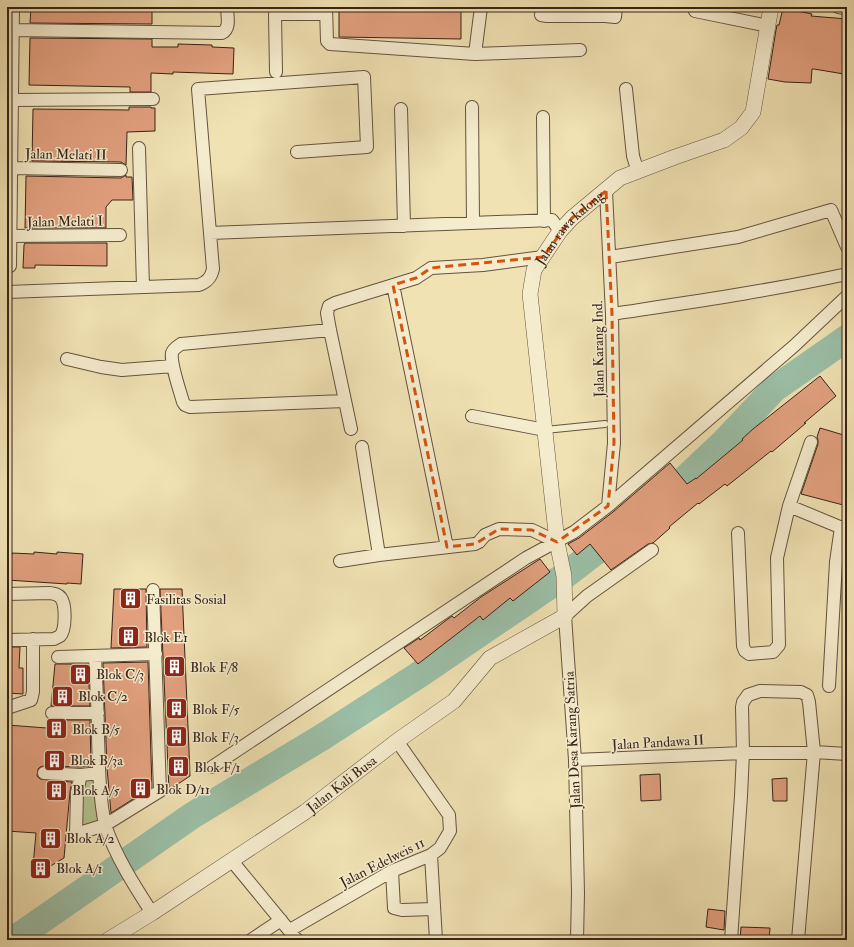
<svg xmlns="http://www.w3.org/2000/svg" width="854" height="947" viewBox="0 0 854 947" font-family="'IM FELL Double Pica',serif">
<style>
.green{fill:#b5c490;stroke:#767454}
.lines{fill:none;stroke-linecap:round;stroke-linejoin:round}
.river{stroke:#9bbfa7;stroke-width:27}
.building{fill:#e2a07f;stroke:#362318}
.service-casing{stroke:#64533f;stroke-width:8}
.minor-casing{stroke:#64533f;stroke-width:14}
.tertiary-casing{stroke:#64533f;stroke-width:16}
.service{stroke:#f5ecce;stroke-width:6}
.minor{stroke:#f5ecce;stroke-width:12}
.tertiary{stroke:#f5ecce;stroke-width:15}
.marked{fill:none;stroke:#d6540d;stroke-width:3;stroke-dasharray:8 5;stroke-linejoin:round}
.labels{text-anchor:middle;stroke-width:3;stroke-linejoin:round;paint-order:stroke}
.street-label{font-size:14px;fill:#362318;stroke:#f5ecce}
.poi-label{font-size:14px;fill:#362318;stroke:#f5ecce;text-anchor:start}
</style>
<rect width="100%" height="100%" fill="#f0e2b3"/>
<filter id="stains"><feTurbulence type="fractalNoise" baseFrequency=".005" numOctaves="4"/><feColorMatrix values="0 0 0 0 .2 0 0 0 0 .09 0 0 0 0 .02 0 0 0 .5 -.17"/></filter>
<radialGradient id="worn" r=".72"><stop offset=".6" stop-color="#630" stop-opacity="0"/><stop offset="1" stop-color="#630" stop-opacity=".3"/></radialGradient>
<!-- green -->
<path class="green" d="M99,773L105,825L76,834L81,775Z"/>
<g class="lines">
<!-- river -->
<path class="river" d="M657,504L671,492L724,442L774,389L847,338
M13,940L193,815L324,736L417,676L564,576L625,529"/>
</g>
<!-- building -->
<path class="building" d="M31,7H152V24L30,23Z
M339,7H461V39L339,37Z
M783,8L812,14L811,16L847,19L844,49H847V59L844,74L814,69H812L811,83L785,82L768,79L776,30L777,25H779Z
M30,38L152,39V47H178V44L212,45V47L234,48L233,74L173,72V74L151,73V92H130V87L29,85Z
M129,107H151V108H155V131L127,132L126,165L121,162L32,161L33,109L129,110Z
M126,175V177H132L133,200H112L106,207V228H25L26,176L121,178Z
M25,243H107V266L35,265V268H23L24,245Z
M820,376L836,396L804,423H806L772,452L771,451L727,486L725,484L699,504L698,503L669,527L670,528L653,543L648,544L611,570L590,544L577,555L568,544L579,538L613,512L670,463L687,484L696,478V479L743,440L742,439L753,429Z
M820,428L847,436V506L801,494L818,444V440L817,437Z
M34,552L57,554V552L83,554L81,584L67,583V584L7,580V554L12,555V553L34,554Z
M540,559L550,572L513,601L510,598L483,620L480,616L418,664L404,648L419,638L420,640L452,616L454,618L481,597Z
M114,589H146L147,647L111,648Z
M160,589H182L189,750L190,776L169,790Z
M7,647H20L19,668H23V694L7,693Z
M148,662L152,787L111,813L107,768L103,663Z
M55,664H88L90,706H51Z
M49,720H90L91,766L81,767L44,766L40,767L38,769L37,776L40,779L72,782L70,792L64,858L32,877L36,833L7,831V725L47,728Z
M660,774L661,800L641,801L640,775Z
M787,778V801H773L772,779Z
M708,909L725,911L724,930L706,927Z
M741,927L770,928L769,940H740Z"/>
<g class="lines">
<defs>
<path id="service" d="M545,430L605,424"/>
<path id="minor" d="M326,7L327,41L330,44L475,54L580,50
M542,7L541,15L547,16H605L615,17L616,7
M838,7L847,9
M695,11L768,26
M13,30L222,33C231,28 227,16 227,7
M475,54L481,7
M276,72L275,14H326
M626,89L633,156L638,172
M12,100L153,99
M472,107L473,223
M401,109L404,226
M543,117L544,221
M139,148L143,287
M297,152L367,147L364,77L198,89L210,233L552,220L560,231
M11,168L121,170
M606,191L612,314L614,443L608,506
M10,236L120,235
M610,257L738,237L831,210L847,247
M10,266L13,7
M393,285L447,547
M7,292L199,285C207,282 211,278 213,269L210,233
M612,314C691,302 769,291 847,274
M330,330L181,344C178,346 173,349 172,353C170,363 180,391 183,402L185,405L190,407L345,401
M67,359L101,367L122,370L173,366
M472,416L545,430
M351,429L330,330L327,313L329,306L335,303L416,278L431,268L483,265L543,257
M362,447L379,555
M789,506L847,530
M738,533L743,646L745,651L749,654L773,652L779,645L777,558L789,506L811,442
M340,561L379,555L475,544L479,542L485,535L499,529L532,530L557,542
M7,594L50,593C55,594 58,594 61,598C66,605 66,630 60,636C58,637 56,638 54,639L7,640
M95,656C96,682 98,709 98,736C99,766 99,795 105,825L76,834L77,792L81,775L99,773
M58,657L156,654
M829,686L836,562L841,527
M7,708L31,700L33,692V639
M52,713H98
M575,760L743,753H802L814,752L847,754
M212,767L526,558L574,532L608,506L794,346L847,296
M44,773L81,775
M431,855L436,940
M232,861L297,940
M392,871L394,908L402,910L434,909
M152,913C134,885 116,857 105,825L160,791L153,590
M290,930L392,871L431,855L440,848L450,831L449,815L397,741
M251,940L281,920
M577,940L578,893L575,760L565,616L587,596L652,550
M731,940L741,796L743,753L742,707L743,702L748,695L760,691L801,692L807,695L809,702L814,752L798,940"/>
<g id="tertiary">
<path id="s1" d="M108,940L152,913L305,812L397,741L454,701L490,658L565,616L564,576L557,542L530,294L534,270L560,231L572,218L620,178L675,157L724,140L741,128L753,112L771,7"/>
</g>
</defs>
<!-- service casing -->
<use href="#service" class="service-casing"/>
<!-- minor casing -->
<use href="#minor" class="minor-casing"/>
<!-- tertiary casing -->
<use href="#tertiary" class="tertiary-casing"/>
<!-- service -->
<use href="#service" class="service"/>
<!-- minor -->
<use href="#minor" class="minor"/>
<!-- tertiary -->
<use href="#tertiary" class="tertiary"/>
</g>
<!-- marked area -->
<path class="marked" d="M606,191L612,314L614,443L608,506L557,542L532,530L499,529L475,544L447,547L393,285L416,278L431,268L543,257L572,218Z"/>
<!-- icons -->
<defs>
<symbol id="building-square" viewBox="-11 -11 22 22"><rect x="-9" y="-9" width="18" height="18" rx="4" fill="#8f2418" stroke="#f5ecce"/><path d="M-4-6H4V6H1V3H-1V6H-4ZM-2.5-4.3h1.7v1.8h-1.7ZM.8-4.3h1.7v1.8H.8ZM-2.5-1h1.7V.8h-1.7ZM.8-1h1.7V.8H.8Z" fill="#fff"/></symbol>
</defs>
<g fill-rule="evenodd">
<use href="#building-square" x="118" y="586" width="25" height="25"/>
<use href="#building-square" x="116" y="624" width="25" height="25"/>
<use href="#building-square" x="162" y="654" width="25" height="25"/>
<use href="#building-square" x="68" y="662" width="25" height="25"/>
<use href="#building-square" x="50" y="684" width="25" height="25"/>
<use href="#building-square" x="164" y="696" width="25" height="25"/>
<use href="#building-square" x="44" y="716" width="25" height="25"/>
<use href="#building-square" x="164" y="724" width="25" height="25"/>
<use href="#building-square" x="42" y="748" width="25" height="25"/>
<use href="#building-square" x="166" y="754" width="25" height="25"/>
<use href="#building-square" x="128" y="776" width="25" height="25"/>
<use href="#building-square" x="44" y="778" width="25" height="25"/>
<use href="#building-square" x="38" y="826" width="25" height="25"/>
<use href="#building-square" x="28" y="856" width="25" height="25"/>
</g>
<g class="labels">
<!-- street labels -->
<g class="street-label">
<text transform="translate(66 154) rotate(1)" y="5">Jalan Melati II</text>
<text transform="translate(65 221) rotate(-1)" y="5">Jalan Melati I</text>
<text dy="5" stroke="none"><textPath href="#s1" startOffset="967">Jalan rawa kalong</textPath></text>
<text transform="translate(598 349) rotate(-91)" y="5">Jalan Karang Ind.</text>
<text transform="translate(572 740) rotate(-93)" y="5">Jalan Desa Karang Satria</text>
<text transform="translate(658 742) rotate(-3)" y="5">Jalan Pandawa II</text>
<text dy="5" stroke="none"><textPath href="#s1" startOffset="281">Jalan Kali Busa</textPath></text>
<text transform="translate(382 862) rotate(-27)" y="5">Jalan Edelweis 11</text>
</g>
<!-- poi labels -->
<g class="poi-label">
<text x="146" y="604">Fasilitas Sosial</text>
<text x="144" y="642">Blok E1</text>
<text x="190" y="672">Blok F/8</text>
<text x="96" y="679">Blok C/3</text>
<text x="78" y="701">Blok C/2</text>
<text x="192" y="714">Blok F/5</text>
<text x="72" y="734">Blok B/5</text>
<text x="192" y="742">Blok F/3</text>
<text x="70" y="765">Blok B/3a</text>
<text x="194" y="772">Blok F/1</text>
<text x="156" y="794">Blok D/11</text>
<text x="72" y="795">Blok A/5</text>
<text x="66" y="843">Blok A/2</text>
<text x="56" y="873">Blok A/1</text>
</g>
</g>
<!-- margin -->
<rect width="854" height="947" fill="none" stroke="#f0e2b3" stroke-width="24"/>
<rect x="8" y="8" width="838" height="931" fill="none" stroke="#362318" stroke-width="2"/>
<rect x="12" y="12" width="830" height="923" fill="none" stroke="#362318"/>
<rect width="100%" height="100%" filter="url(#stains)"/>
<rect width="100%" height="100%" fill="url(#worn)"/>
</svg>
